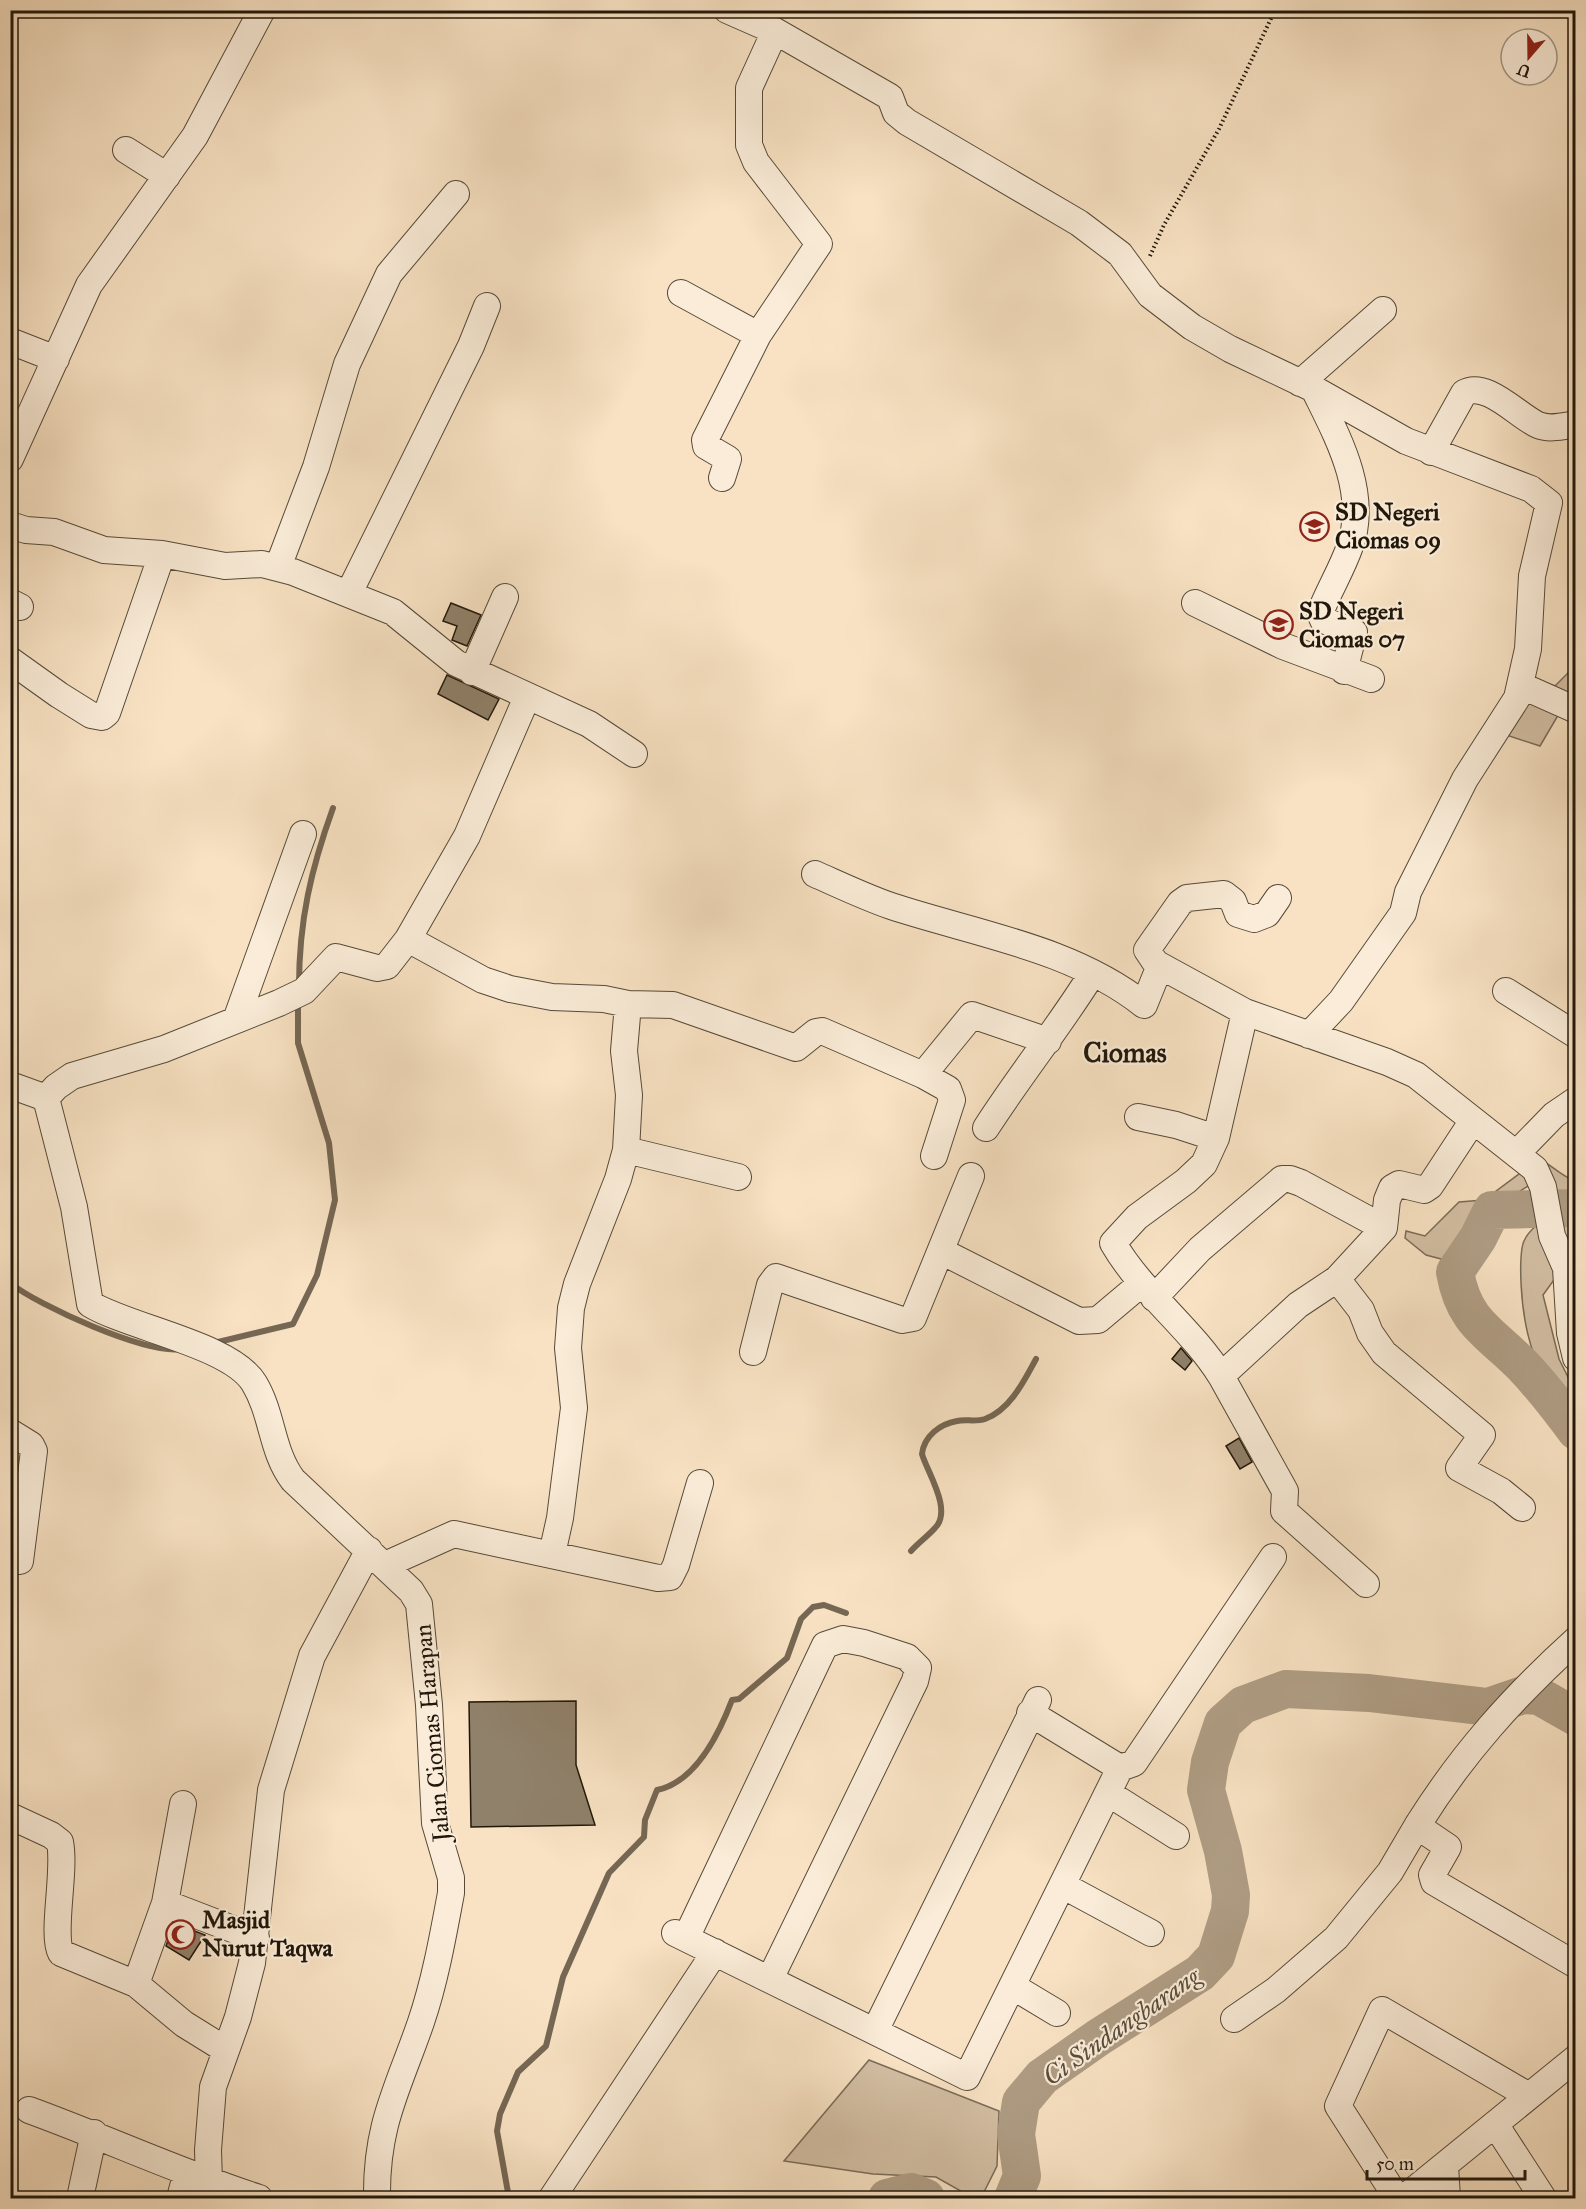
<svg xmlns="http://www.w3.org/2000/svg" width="1586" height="2209" viewBox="0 0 1586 2209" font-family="'IM FELL Great Primer',serif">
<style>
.green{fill:#d3bfa4;stroke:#7a6b58;stroke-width:1.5}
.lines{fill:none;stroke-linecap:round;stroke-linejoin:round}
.stream{stroke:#766754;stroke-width:6}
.river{stroke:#af9d84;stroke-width:38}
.building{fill:#90816b;stroke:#20170b;stroke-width:1.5}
.minor-casing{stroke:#564a39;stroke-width:28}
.path{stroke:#20170b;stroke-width:4;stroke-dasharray:1.5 3;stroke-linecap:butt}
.minor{stroke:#faecd8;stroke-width:26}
.labels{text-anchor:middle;stroke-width:4.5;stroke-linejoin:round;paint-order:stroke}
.poi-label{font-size:24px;font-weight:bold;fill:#20170b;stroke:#faecd8;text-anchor:start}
.street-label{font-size:24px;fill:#20170b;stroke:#faecd8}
.water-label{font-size:26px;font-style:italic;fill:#594d3b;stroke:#faecd8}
.quarter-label{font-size:27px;font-weight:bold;fill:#20170b;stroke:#faecd8}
</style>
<rect width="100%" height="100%" fill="#f8e2c3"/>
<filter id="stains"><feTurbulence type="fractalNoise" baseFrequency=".00333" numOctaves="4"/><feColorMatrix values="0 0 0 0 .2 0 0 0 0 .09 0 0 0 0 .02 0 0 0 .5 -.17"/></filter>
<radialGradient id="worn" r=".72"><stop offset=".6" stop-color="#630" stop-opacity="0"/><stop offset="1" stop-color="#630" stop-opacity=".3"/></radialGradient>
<!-- green -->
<path class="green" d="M1572,669H1575V703L1557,717L1540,746L1491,730C1498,710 1503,688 1521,674L1555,686Z
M1539,1159C1552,1165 1561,1176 1575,1181V1200L1558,1202L1533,1183L1501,1203L1490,1207L1451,1270L1441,1259L1426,1255L1405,1238L1406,1231L1425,1236L1459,1202L1484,1200Z
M1575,1218V1251L1543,1295L1559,1359L1574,1389C1525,1396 1517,1282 1522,1248C1523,1239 1531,1230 1537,1225Z
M869,2060L999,2111L997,2166L981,2198H973L936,2177L873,2174L784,2161Z"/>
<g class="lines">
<!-- stream -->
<path class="stream" d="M299,986C299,921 311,869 333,808
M10,1283C39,1306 145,1354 181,1349
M214,1343L293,1324L317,1275L335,1200L329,1143L298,1043V1002
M911,1551C918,1543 928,1536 935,1528C953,1510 927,1472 922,1454C924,1436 940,1424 957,1421C965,1419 976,1422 985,1419C1010,1410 1024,1381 1036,1359
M509,2198L497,2131L500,2114L518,2072L546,2046L563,1977L609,1873L644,1837L645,1820L657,1790C696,1782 719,1734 732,1700L739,1699L787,1658L801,1619L813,1607L824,1605L846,1613"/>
<!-- river -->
<path class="river" d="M1576,1208L1492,1210L1478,1238L1455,1272C1464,1324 1490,1332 1523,1366C1543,1387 1559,1408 1576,1431
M887,2198L911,2192L926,2198
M1013,2198L1022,2176L1016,2134L1021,2102L1042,2077L1099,2037L1200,1973L1216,1956L1230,1911L1231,1895L1223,1851L1206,1790L1210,1762L1223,1723L1243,1705L1286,1689L1369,1693L1488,1707L1523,1695L1539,1696L1576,1717"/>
</g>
<!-- building -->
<path class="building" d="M451,603L481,615L467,646L452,640L457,626L443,621Z
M447,675L499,699L488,720L438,694Z
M1181,1348L1192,1361L1185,1370L1172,1359Z
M1239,1438L1252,1462L1240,1469L1226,1446Z
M576,1701V1765L595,1825L471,1827L469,1702Z
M174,1923L205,1935L189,1960L166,1946Z"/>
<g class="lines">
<defs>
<path id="minor" d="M727,10L775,31L890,97L896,113L907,122L1079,223L1120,254L1150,295L1192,327L1230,349L1314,389L1406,441L1531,489L1549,503L1532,576L1528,649L1517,698L1465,779L1408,892L1403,913L1341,1001L1309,1035
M126,150L167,176
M681,293L758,335
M10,341L56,359
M1300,383L1383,310
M1314,389C1337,436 1369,492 1350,546C1342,569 1329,590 1320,613L1323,620L1354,632L1344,671
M1431,452L1464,393C1486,380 1518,416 1538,425C1550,430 1563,426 1576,424
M10,459L89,285L195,136L262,10
M722,478L728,459L706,446L705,440L758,335L819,244L756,162L749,145V88L775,31
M10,525L26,530L54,532L104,550L162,554L225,566L262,564L293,572L393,612L456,663L589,724L634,754
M278,567L316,467L347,364L389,274L456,194
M349,593L471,346L487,306
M10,602L20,607
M1195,603L1283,646L1371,679
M10,660L59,695L91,715L102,717L107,713L162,554
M472,672L505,597
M1520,685L1576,710
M815,874C840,885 865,897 891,906C976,934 1072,948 1144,1005L1159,968L1147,950L1180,903L1187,898L1224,894L1233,901L1238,914L1254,919L1267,914L1278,898
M408,939L483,980L510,989L552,997L604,999L628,1004L673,1005L796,1048L816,1032L822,1031L923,1075L948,1089L952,1100L934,1156
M1159,965L1245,1012L1216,1138L1204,1164L1186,1181L1137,1217L1113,1243C1142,1293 1191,1328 1221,1376L1298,1305L1337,1279L1384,1228L1387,1200L1392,1188L1399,1184L1424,1190L1430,1186L1472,1122
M1506,991L1576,1035
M1245,1012L1387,1062L1416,1075L1535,1169L1543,1187L1552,1236L1566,1268L1570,1333L1576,1358
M236,1020L303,834
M923,1075L972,1015L1048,1041
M10,1085L46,1098L74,1207L90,1304C130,1328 231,1345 254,1383C273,1414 271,1451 293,1480L411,1591L419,1604L429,1705L435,1823L451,1878V1893C443,1936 435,1981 421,2022C398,2089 376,2124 377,2198
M46,1098L56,1087L72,1076L164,1049L279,1003L304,991L336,957L377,968L387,966L408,939L467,836L527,697
M1138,1117L1176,1125L1216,1138
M986,1128C1020,1075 1059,1027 1092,974
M626,1150L738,1177
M1517,1153L1554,1115L1576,1100
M941,1251L1079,1321L1098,1320L1142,1283
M1337,1279L1361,1310L1370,1333L1384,1353L1482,1435L1459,1468L1501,1491L1522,1508
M1154,1298L1200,1249L1282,1179H1290L1301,1183L1384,1228
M753,1352L770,1285L776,1277L902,1320L913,1318L971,1176
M1221,1376L1285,1491L1284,1511L1366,1584
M10,1432L31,1445L34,1451L20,1561
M552,1554L560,1518L574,1408L568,1348L571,1308L577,1284L618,1179L626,1150L629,1095L624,1051L628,1004
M385,1565L454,1534L658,1578L670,1577L676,1565L700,1483
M1576,1640C1513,1697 1462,1754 1417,1826L1448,1847L1432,1875L1434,1882L1576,1965
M1030,1713L1120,1768
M1108,1793L1176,1836
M10,1816L51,1835L60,1842C66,1872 51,1934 61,1953L136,1984L184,2024L226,2050
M1062,1885L1151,1933
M165,1903L256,1938
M675,1933L967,2077L1120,1768L1134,1763L1273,1557
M686,1938L825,1645L843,1639L864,1643L907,1657L918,1668L915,1681L770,1979
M136,1984L165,1903L183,1804
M1012,1986L1057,2013
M1234,2019L1276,1990L1336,1938L1390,1872L1417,1826
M875,2031L1038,1700
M29,2110C106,2138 181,2173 259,2198
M1495,2124L1543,2198
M1445,2165L1447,2198
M80,2198L94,2133
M180,2198L187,2172
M199,2198L209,2182L208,2150L213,2087L238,2017L252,1963L271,1790L312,1656L369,1550
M552,2198L715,1952
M1397,2198L1338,2106L1382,2010L1529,2096
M1404,2198L1576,2058"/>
</defs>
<!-- minor casing -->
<use href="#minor" class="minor-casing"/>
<!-- path -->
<path class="path" d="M1150,256L1164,225L1219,129L1275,10"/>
<!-- minor -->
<use href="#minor" class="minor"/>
</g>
<!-- icons -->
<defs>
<symbol id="school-ring" viewBox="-11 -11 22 22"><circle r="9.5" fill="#faecd8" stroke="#8f2418" stroke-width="1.5"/><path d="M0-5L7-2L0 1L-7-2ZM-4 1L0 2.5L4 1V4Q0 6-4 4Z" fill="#8f2418"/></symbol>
<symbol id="mosque-ring" viewBox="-11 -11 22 22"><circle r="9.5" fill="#faecd8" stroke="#8f2418" stroke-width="1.5"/><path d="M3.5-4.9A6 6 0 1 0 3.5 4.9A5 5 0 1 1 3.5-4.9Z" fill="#8f2418"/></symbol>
</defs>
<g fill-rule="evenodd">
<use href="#school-ring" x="1298" y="510" width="33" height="33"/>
<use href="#school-ring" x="1262" y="608" width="33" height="33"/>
<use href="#mosque-ring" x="164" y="1918" width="33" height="33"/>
</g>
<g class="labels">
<!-- poi labels -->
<g class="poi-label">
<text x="1335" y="520">SD Negeri<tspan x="1335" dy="28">Ciomas 09</tspan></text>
<text x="1299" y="619">SD Negeri<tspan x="1299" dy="28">Ciomas 07</tspan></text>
<text x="202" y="1928">Masjid<tspan x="202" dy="28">Nurut Taqwa</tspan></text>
</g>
<!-- street labels -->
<g class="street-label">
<text transform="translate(432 1733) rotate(-95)" y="8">Jalan Ciomas Harapan</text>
</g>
<!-- water labels -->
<g class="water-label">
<text transform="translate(1121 2026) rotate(-35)" y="9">Ci Sindangbarang</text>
</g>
<!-- quarter labels -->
<g class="quarter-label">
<text x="1125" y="1062">Ciomas</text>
</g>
</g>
<!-- margin -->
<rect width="1586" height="2209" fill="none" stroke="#f8e2c3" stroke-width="36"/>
<rect x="12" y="12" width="1562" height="2185" fill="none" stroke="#20170b" stroke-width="3"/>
<rect x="18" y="18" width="1550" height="2173" fill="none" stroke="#20170b" stroke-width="1.5"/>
<!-- north arrow -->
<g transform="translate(1529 57) rotate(200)"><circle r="28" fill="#faecd8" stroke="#a39786" stroke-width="1.5"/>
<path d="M0-4.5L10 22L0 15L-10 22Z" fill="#8f2418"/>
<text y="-9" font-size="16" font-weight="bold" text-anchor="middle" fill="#20170b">U</text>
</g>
<!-- scale -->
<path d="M1367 2170v9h158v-9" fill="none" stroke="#20170b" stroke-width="3"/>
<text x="1376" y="2170" font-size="18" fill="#20170b" stroke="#faecd8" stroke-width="4.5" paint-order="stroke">50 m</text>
<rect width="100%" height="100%" filter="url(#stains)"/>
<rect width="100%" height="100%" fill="url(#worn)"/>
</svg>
